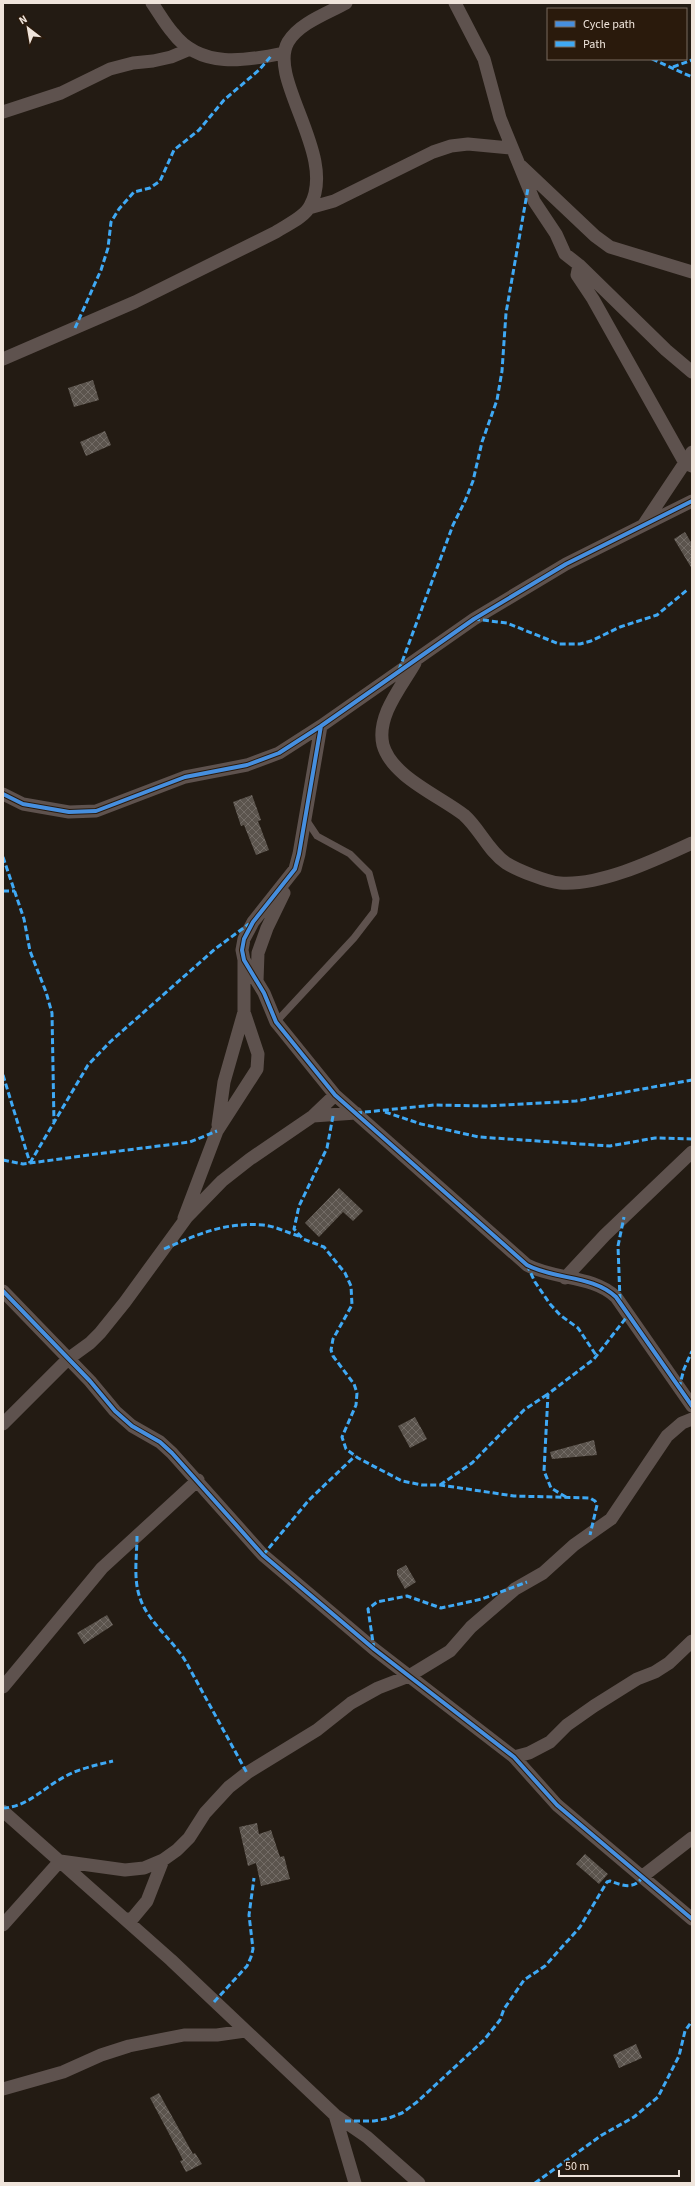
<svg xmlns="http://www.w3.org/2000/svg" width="695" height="2186" viewBox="0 0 695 2186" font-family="'Source Sans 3',sans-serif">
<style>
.building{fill:url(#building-cross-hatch)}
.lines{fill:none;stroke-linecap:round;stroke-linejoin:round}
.service{stroke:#5e524e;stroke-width:7}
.minor{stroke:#5e524e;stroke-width:13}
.quiet{stroke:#3fa9f5;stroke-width:3;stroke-dasharray:6 3;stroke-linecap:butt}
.cycleway-casing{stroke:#2a1a0c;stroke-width:6}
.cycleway{stroke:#468fdf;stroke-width:4}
</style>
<defs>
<pattern id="building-cross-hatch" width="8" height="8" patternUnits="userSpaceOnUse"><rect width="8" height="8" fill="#5b544d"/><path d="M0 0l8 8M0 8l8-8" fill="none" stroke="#736c66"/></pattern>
</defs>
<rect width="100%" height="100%" fill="#231b13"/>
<!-- building -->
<path class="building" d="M93,380L99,400L74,407L68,388Z
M105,431L111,445L86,456L80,442Z
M685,532L692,544V569L674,539Z
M252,795L261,820L258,821L269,850L256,855L244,825L241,826L233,802Z
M339,1188L363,1211L353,1221L343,1212L319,1237L305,1223Z
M415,1417L427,1439L410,1448L398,1426Z
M594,1440L597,1455L552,1459L550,1452Z
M406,1565L416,1582L405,1589L397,1575V1570Z
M107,1615L113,1625L84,1644L77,1633Z
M257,1823L259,1834L271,1830L280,1857L284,1856L290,1879L261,1886L256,1863L248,1866L239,1827Z
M585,1854L608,1874L599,1884L576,1864Z
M636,2044L642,2058L619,2068L613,2055Z
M159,2093L193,2154L195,2153L202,2164L186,2172L180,2161L183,2160L150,2098Z"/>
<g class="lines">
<!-- service -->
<path class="service" d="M276,1022L354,938L374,912L376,899L369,873L350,854L317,836L305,818"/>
<!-- minor -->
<path class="minor" d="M152,3C159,13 165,24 173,33C200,69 246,61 284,53
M455,3L484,59L500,118L534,201L556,234L565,254L579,265L577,275L593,299L685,463L692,466
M3,112L61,93L110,69L133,63L153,61L171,57L190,49
M521,166L595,236L610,247L692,272
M309,208L334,201L433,152L451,146L468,144L511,148
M579,265L666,350L692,372
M3,359L135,302L276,232C286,225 304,218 310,206C338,156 267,79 288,42C299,23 328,13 346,3
M644,524L692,452
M415,663C402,686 376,716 383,745C392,777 440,796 464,815C480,829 488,851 506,863C517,870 547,882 560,883C601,886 655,860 692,843
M321,726L299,854L295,869L253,922L244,939L242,950L244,960L264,993L276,1022L335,1095L527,1265C555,1280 593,1275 616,1297L692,1406
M3,794L23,804L69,812L96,811L185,777L247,765L279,753L321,726L474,619L566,564L692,501
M257,981L258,953L267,928L284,893
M313,1116L356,1113
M218,1125L224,1082L244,1012
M184,1218L217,1131L257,1069L258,1054L244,1012V960
M565,1278L605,1235L692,1152
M3,1291L90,1381L115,1411L132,1426L160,1442L172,1453L263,1555L374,1649L514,1757L557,1805L692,1919
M3,1424L68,1359L90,1343L100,1333L125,1302L187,1217L222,1181L250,1159L313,1116L335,1095
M3,1687L102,1568L198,1480
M514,1757L529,1753L550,1742L567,1725L594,1706L637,1679L655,1672L669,1663L692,1641
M3,1811L171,1960L335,2115L367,2137L419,2183
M643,1876L692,1838
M125,1919H132L147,1901L163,1860
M3,1925L60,1861L125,1870L144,1868L163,1860L177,1850L189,1838L205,1813L229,1787L247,1773L317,1730L351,1703L378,1688L409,1676L450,1651L471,1627L515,1589L543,1573L574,1545L611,1519L667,1436L682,1423L692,1419
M3,2089L63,2072L101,2055L129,2046L184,2035H217L245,2031
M335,2115L355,2183"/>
<!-- quiet -->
<path class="quiet" d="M652,59L692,77
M673,67L692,60
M75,328L101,270L108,248L111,222L119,209L134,192L150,188L160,181L174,150L199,130L224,100L259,70L272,55
M474,619L507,623L559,644H580L591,641L620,627L657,615L687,590
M399,670L453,525L465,501L473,481L482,442L497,400L502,371L506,313L528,188
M3,857L24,919L30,951L46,992L52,1013L54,1123
M3,891H15
M3,1075L30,1163
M385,1112L421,1124L479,1137L610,1146L655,1138L692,1139
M356,1113L434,1105L487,1106L576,1101L692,1080
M333,1116L327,1148L299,1206L294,1229L303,1239L324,1247L345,1273L351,1286L352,1305L333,1339L331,1350L333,1356L354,1384L357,1393L356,1405L342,1437L346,1449L358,1458L402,1481L422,1485H440L514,1496L590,1498L595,1501L597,1505L590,1535
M3,1160L23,1164L104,1153L190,1142L217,1131
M30,1163L88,1065L110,1042L215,949L249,924
M164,1249C198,1234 225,1222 263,1225C275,1226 288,1233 299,1236
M527,1265L535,1282L550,1304L560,1315L578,1328L596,1355
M620,1300L618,1246L624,1217
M679,1388L684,1369L692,1351
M440,1485L472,1463L524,1410L548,1394
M566,1497L551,1488L544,1471L548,1394L594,1359L629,1314
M137,1536C137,1556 133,1579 140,1598C148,1622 173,1640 186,1662L247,1773
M263,1555L309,1500L355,1456
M374,1649L368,1609L377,1602L407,1596L441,1608L482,1599L527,1582
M3,1808C28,1807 44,1787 66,1776C81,1768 97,1765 113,1761
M214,2002L247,1966L251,1957L253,1949L249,1915L254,1878
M345,2121H374L389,2118L402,2113L417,2102L484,2040L500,2020L504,2009L524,1980L545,1966L580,1927L607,1882L610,1881C623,1886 635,1890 643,1876
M535,2183L602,2135L634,2117L658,2097L679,2056L685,2031L692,2021"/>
<defs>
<path id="cycleway" d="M321,726L299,854L295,869L253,922L244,939L242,950L244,960L264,993L276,1022L335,1095L527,1265C555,1280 593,1275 616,1297L692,1406
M3,794L23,804L69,812L96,811L185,777L247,765L279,753L321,726L474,619L566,564L692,501
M3,1291L90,1381L115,1411L132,1426L160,1442L172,1453L263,1555L374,1649L514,1757L557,1805L692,1919"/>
</defs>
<!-- cycleway casing -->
<use href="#cycleway" class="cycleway-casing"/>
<!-- cycleway -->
<use href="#cycleway" class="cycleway"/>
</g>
<!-- border -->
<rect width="695" height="2186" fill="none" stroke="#efe4db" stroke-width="8"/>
<!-- legend -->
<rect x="547" y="8" width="140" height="52" fill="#2a1a0c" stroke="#796b5f"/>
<rect x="555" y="21" width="20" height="6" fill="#468fdf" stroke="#796b5f"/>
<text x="583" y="28" font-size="12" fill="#efe4db">Cycle path</text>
<rect x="555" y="41" width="20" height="6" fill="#3fa9f5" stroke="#796b5f"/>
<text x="583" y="48" font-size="12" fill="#efe4db">Path</text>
<!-- north arrow -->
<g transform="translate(28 28) rotate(329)" stroke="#2a1a0c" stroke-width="3" paint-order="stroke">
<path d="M0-3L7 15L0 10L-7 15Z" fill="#efe4db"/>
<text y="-6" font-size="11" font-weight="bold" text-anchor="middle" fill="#efe4db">N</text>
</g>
<!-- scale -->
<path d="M559 2170v6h120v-6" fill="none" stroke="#efe4db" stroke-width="2"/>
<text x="565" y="2170" font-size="12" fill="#efe4db" stroke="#2a1a0c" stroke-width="3" paint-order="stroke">50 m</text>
</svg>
